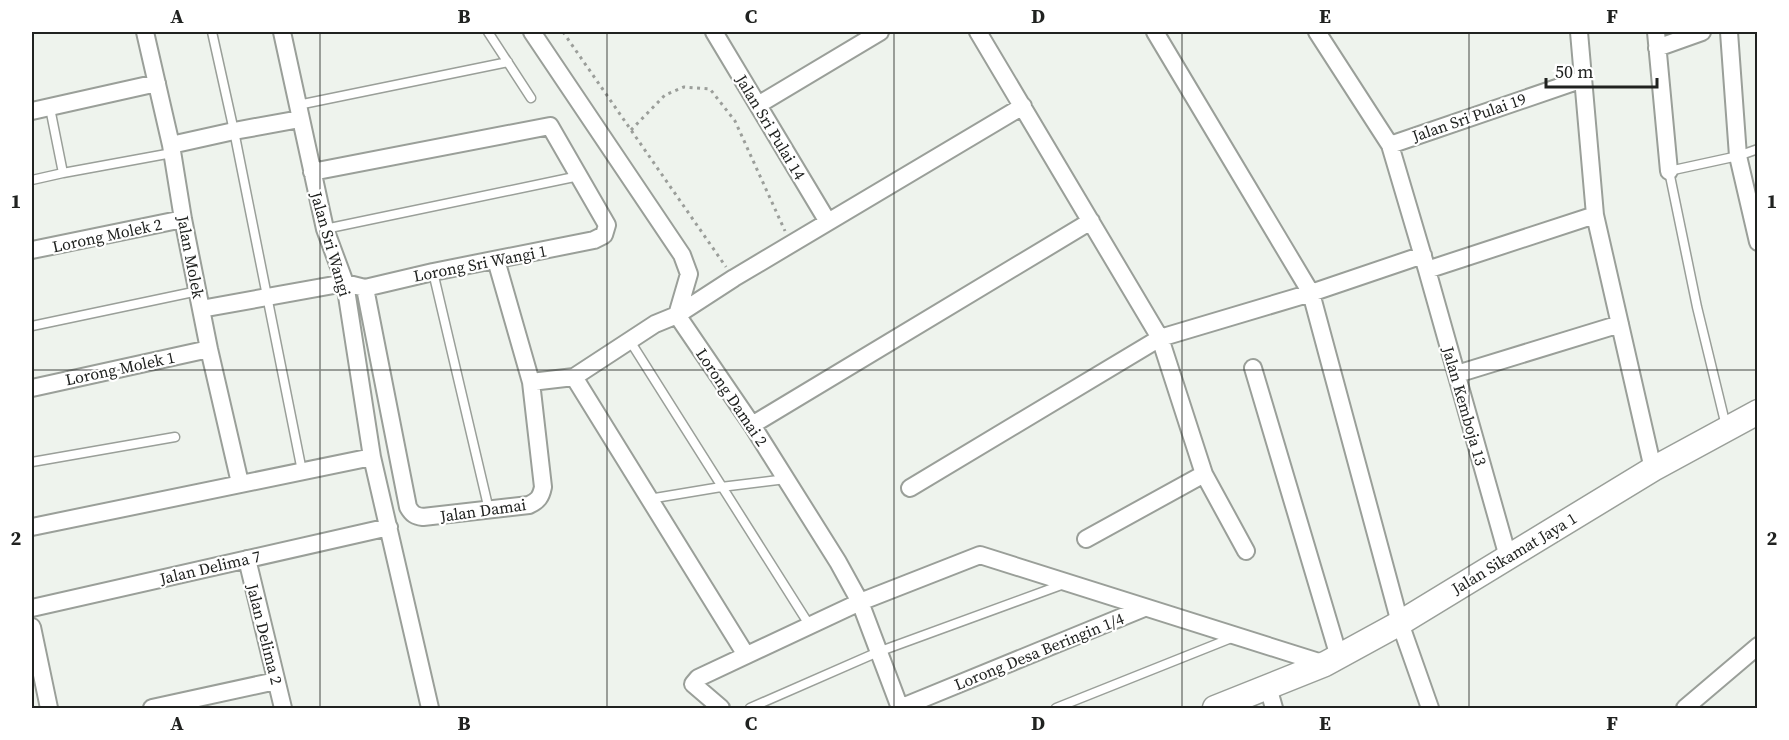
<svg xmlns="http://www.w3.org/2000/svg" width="1789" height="740" viewBox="0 0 1789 740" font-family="'Source Serif 4',serif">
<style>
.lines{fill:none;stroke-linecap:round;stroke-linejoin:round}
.lane-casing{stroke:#9a9f99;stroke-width:11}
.street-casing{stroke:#9a9f99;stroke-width:20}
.secondary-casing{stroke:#9a9f99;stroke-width:27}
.path{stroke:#9b9e9a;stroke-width:3;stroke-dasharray:3 4.5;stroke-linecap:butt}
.lane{stroke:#fff;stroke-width:8}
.street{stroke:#fff;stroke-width:16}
.secondary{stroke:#fff;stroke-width:24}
.grid{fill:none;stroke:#202220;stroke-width:1.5;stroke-opacity:0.55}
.labels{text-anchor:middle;stroke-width:4.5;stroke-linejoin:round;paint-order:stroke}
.street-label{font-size:16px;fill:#202220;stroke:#fff}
.neatline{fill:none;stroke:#202220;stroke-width:2}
.grid-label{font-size:20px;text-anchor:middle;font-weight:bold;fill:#202220}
</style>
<rect width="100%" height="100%" fill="#eef3ed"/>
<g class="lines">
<defs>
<path id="lane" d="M212,32L234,131L302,471
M488,32L531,98
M298,105L508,62
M63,173L172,153
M32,180L63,173L50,108
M325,229L579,176
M433,272L489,510
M32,326L198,291
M630,341L810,626
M1726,426L1697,307L1669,171L1738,156L1758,149
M32,462L175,437
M649,499L721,487L786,479
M750,708L878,652L1064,584
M1056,708L1234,637"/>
<path id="street" d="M145,32L171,145L183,219L209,349L240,483
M282,32L325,229L345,283L372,457L430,708
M532,32L682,255L689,274L677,315L752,425L838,562L860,602L900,708L1144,608
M714,32L828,222
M978,32L1160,338L1204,474L1246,551
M1155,32L1311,293L1400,623L1430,708
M1317,32L1390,145L1427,270L1508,557
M1579,32L1595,215L1653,469
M1656,32L1669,171
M1729,32L1738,156L1758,242
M1657,48L1702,32
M758,105L880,32
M32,111L157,83
M171,145L234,131L300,119
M1390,145L1583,79
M32,250L183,219
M1427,270L1595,215
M365,288L408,507C412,514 415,516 423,517L529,505C538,501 541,497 543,487L531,382L496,260
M201,309L345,283L365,288L433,272L594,240L604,235L607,225L550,126L312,172
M1253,368L1339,657
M1457,374L1620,324
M574,377L746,655
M531,382L574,377L655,324L677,315L734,278L1023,106
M32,388L209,349
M752,425L1091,221
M910,488L1160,338L1311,293L1423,255
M32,527L372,457
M1086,539L1204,474
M247,559L283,708
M32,608L389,527
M32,627L49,708
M1268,687L1274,708
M152,708L276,681
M721,708L693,684L698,678L860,602L980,555L1325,664
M1685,708L1758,646"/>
<path id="secondary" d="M1215,708L1325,664L1400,623L1653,469L1758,412"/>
</defs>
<!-- lane casing -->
<use href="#lane" class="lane-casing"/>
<!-- street casing -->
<use href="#street" class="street-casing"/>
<!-- secondary casing -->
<use href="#secondary" class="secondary-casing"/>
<!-- path -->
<path class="path" d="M563,32L726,267
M631,130L665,95L684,87L710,89L735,121L785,231"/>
<!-- lane -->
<use href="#lane" class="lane"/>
<!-- street -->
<use href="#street" class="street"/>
<!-- secondary -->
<use href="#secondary" class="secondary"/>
</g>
<!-- grid -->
<path class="grid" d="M320,32V708M607,32V708M894,32V708M1182,32V708M1469,32V708M32,370H1758"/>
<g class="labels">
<!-- street labels -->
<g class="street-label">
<text transform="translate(1469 117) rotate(-19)" y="6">Jalan Sri Pulai 19</text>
<text transform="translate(771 127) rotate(59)" y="6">Jalan Sri Pulai 14</text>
<text transform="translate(107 235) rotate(-12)" y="6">Lorong Molek 2</text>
<text transform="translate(331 244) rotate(74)" y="6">Jalan Sri Wangi</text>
<text transform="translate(191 257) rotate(79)" y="6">Jalan Molek</text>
<text transform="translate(480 263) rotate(-11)" y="6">Lorong Sri Wangi 1</text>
<text transform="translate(120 368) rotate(-12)" y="6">Lorong Molek 1</text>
<text transform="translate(732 397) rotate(56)" y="6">Lorong Damai 2</text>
<text transform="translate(1465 406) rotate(74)" y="6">Jalan Kemboja 13</text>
<text transform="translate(483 510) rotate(-8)" y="6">Jalan Damai</text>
<text transform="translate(1514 553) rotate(-31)" y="6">Jalan Sikamat Jaya 1</text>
<text transform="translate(210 567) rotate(-13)" y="6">Jalan Delima 7</text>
<text transform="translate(265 634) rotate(76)" y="6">Jalan Delima 2</text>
<text transform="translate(1039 651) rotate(-22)" y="6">Lorong Desa Beringin 1/4</text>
</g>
</g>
<!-- border -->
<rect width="1789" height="740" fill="none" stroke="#ffffff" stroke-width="66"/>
<!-- scale -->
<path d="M1546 78v9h111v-9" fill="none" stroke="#202220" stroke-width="3"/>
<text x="1555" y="78" font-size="18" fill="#202220" stroke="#ffffff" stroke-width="4.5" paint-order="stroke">50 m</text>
<rect x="33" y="33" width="1723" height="674" class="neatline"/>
<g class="grid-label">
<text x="177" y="23">A</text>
<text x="464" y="23">B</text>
<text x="751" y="23">C</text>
<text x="1038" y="23">D</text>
<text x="1325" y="23">E</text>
<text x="1612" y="23">F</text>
<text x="16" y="208">1</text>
<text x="1772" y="208">1</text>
<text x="16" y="545">2</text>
<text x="1772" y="545">2</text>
<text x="177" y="730">A</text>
<text x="464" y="730">B</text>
<text x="751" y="730">C</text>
<text x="1038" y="730">D</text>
<text x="1325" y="730">E</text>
<text x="1612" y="730">F</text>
</g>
</svg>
